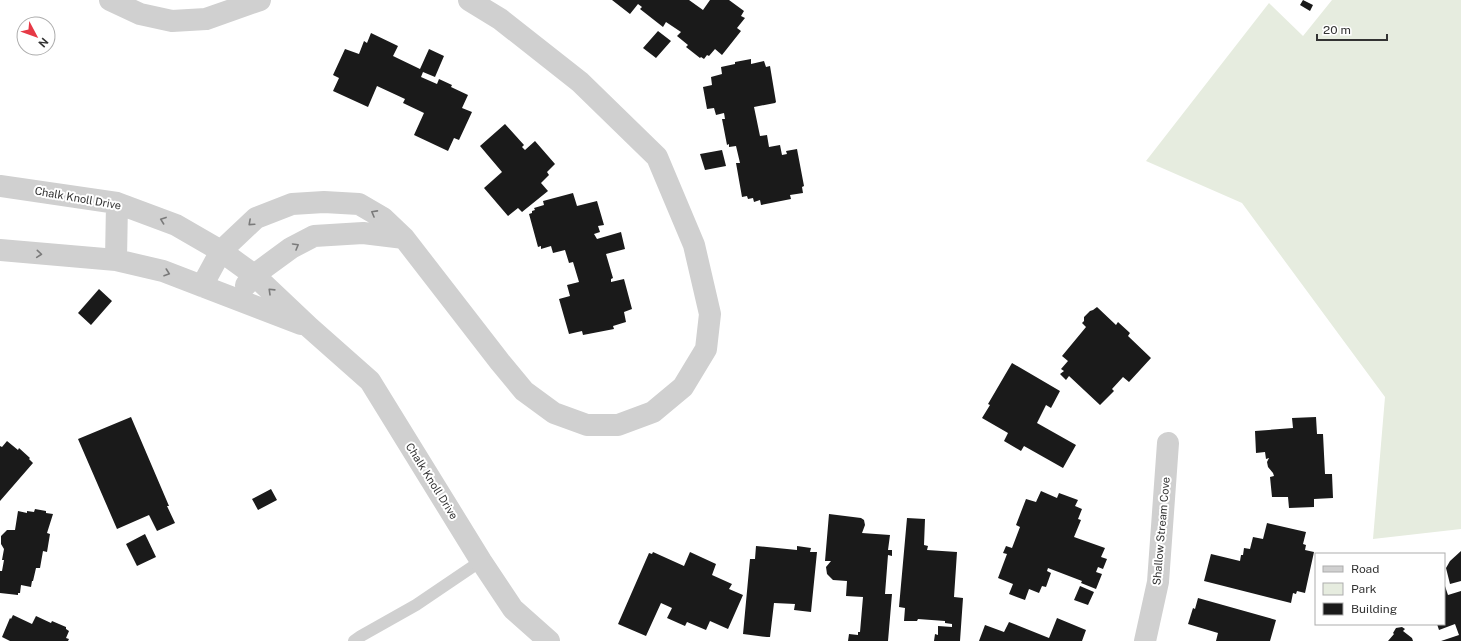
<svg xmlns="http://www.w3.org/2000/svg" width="1461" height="641" viewBox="0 0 1461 641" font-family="'Public Sans',sans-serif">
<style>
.green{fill:#e6ecdf}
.building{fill:#1a1a1a}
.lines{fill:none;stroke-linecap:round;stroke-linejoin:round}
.lane{stroke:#d0d0d0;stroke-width:12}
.street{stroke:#d0d0d0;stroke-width:22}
.oneway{stroke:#7a7a7a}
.labels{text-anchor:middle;stroke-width:4;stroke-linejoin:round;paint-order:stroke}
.street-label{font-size:11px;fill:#333;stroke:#fff}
</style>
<rect width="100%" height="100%" fill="#fff"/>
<!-- green -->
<path class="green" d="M1332,0H1461V529L1373,539L1385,397L1242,203L1146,161L1269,3L1303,36Z"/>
<!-- building -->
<path class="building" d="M612,0H689L703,10L710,0H729L744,11L741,16L745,18L737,28L741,31L722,55L715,49L709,56L707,55L704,59L701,57L700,58L686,47L688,45L677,36L681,32L666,22L663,27L640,9L642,7L638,4L630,14Z
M1303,0L1313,5L1310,11L1300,5Z
M658,31L671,41L656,58L643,48Z
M371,33L398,46L393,56L420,69L429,49L444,56L435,77L423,72L421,77L437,84L439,79L452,85L451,87L468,95L462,108L472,112L459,140L454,138L448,151L414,135L424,113L403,103L405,99L377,86L368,107L333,91L339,78L333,75L345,49L359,54L364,41L367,43Z
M751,59V64L764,61L766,67L770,66L776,102L775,103L754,107L760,136L767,135L769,147L780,145L782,155L787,154L786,151L797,149L804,186L802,187L803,193L790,195L791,199L761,205L760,200L754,202L753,198L748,199L747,196L742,197L736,163H740L736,146L729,147V144L727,145L722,119H725L724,113L716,115L714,108L707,109L703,87L712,85L711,77L722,74L721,67L735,64V62Z
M505,124L524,145L522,147L525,150L535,141L555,164L547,172L549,175L541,183L548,191L522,212L518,208L508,216L484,188L502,172L480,146Z
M722,150L726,166L705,170L700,154Z
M573,193L577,206L597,201L604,225L598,226L600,232L594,234L597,239L621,232L625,249L606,254L613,278L611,279V282L624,279L632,309L624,312L626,322L613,326L614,329L583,335L582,331L569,334L559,299L570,296L567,285L579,282L573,262L569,263L565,250L553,253L551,246L541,249V246L538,247L529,214L532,213V211L535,210L534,208L544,205L543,201Z
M99,289L112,301L91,325L78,313Z
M1097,307L1116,325L1118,322L1130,333L1128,336L1151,358L1129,382L1123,377L1112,389L1114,391L1100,405L1069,376L1066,380L1060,374L1064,371L1061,369L1068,361L1062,356L1086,327L1082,323L1084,321V317L1090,311L1093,310Z
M1012,363L1060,391L1051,408L1046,405L1037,423L1076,445L1063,468L1024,446L1021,451L1004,441L1008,433L982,418L990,405L988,404Z
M131,417L169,506H167L175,523L157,531L149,515L117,529L78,439Z
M1316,417L1317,434H1323L1325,474H1332L1333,498L1314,499V507L1289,508L1288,497H1272L1270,477L1274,476L1273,473L1268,467L1267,462L1269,458L1266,459L1265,452L1256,453L1255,431L1293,428L1292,418Z
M7,441L18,450L19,448L30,458L29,459L33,463L0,501V446L2,447Z
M271,489L277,500L258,510L252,499Z
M1041,491L1057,498L1059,493L1078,500L1075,506L1082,509L1078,519L1081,520L1074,537L1105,548L1101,557L1107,559L1103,569L1098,567L1096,572L1102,574L1096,589L1081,583L1082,581L1048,568L1047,571L1051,573L1046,587L1042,586L1039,593L1029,589L1025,600L1009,594L1013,584L998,578L1007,554L1003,553L1006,546L1012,548L1020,527L1016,525L1026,499L1036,502Z
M35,509L46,511V513L53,514L47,533L50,534L47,552L43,551L40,568H36L33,581H32L31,587L21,585L20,593H18V595L0,593V571H2L4,560H2L4,549L1,544V536L7,530H15L18,511L27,513V511L34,512Z
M829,514L861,518L864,520L865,525L862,533L890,535L888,550H892V556L888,555L885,594H892L888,641H848L849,634L858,635V632H860L863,597L846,596L847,581L833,580L827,574L826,567L831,561H825Z
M907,518L925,519L924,545L928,546L927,550L957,552L954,597L963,598L960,641H934L935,634L938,635V626L952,627V624L945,623V621L918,619L917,621H904L905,608L899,607Z
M1267,523L1306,532L1303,544L1306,545L1305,550L1314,552L1305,593L1297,591L1296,594L1293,593L1291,603L1204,581L1211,554L1240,561L1241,555H1243L1244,548L1250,549L1253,537L1263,539Z
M145,534L156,557L137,566L126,544Z
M756,546L797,550V546L811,548L810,552H817L811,612L794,610L795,604L774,603L770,637H767L743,634L750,559H755Z
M1461,551V581L1450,584L1446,568L1450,561Z
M653,552L684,566L690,552L716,564L712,575L732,584L729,589L743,595L728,629L710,621L706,630L687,622L685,626L667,618L672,608L661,603L646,636L618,624L649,553L652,554Z
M1444,583L1448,595L1461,591V641H1441L1459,635L1455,624L1439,630L1437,624H1444Z
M1080,586L1094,592L1088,605L1074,600Z
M1198,598L1276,620L1270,641H1216L1218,633L1188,624L1193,608L1195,609Z
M13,615L32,624L36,616L51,623L52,621L66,627V629L69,631L66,638L69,639L68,641H10L2,637L10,618L11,619Z
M1057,618L1086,630L1082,641H979L985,625L1004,632L1009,622L1049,638Z
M1402,627L1405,629L1403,631L1412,638L1413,641H1388L1394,634L1393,633L1396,628Z"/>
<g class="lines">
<!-- lane -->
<path class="lane" d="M354,641L361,636L416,605L481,561"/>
<!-- street -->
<path class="street" d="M110,0L140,14L172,21L206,19L260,0
M0,186L117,203L176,225L221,251L254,275L309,327L370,381L481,561L513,609L549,641
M0,250L116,260L163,271L301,324
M116,260L117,203
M246,285L254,275L291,248L314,236L363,233L404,238
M202,286L221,251L256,218L292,204L324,202L359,204L383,218L404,238L500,362L524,391L554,413L587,425H618L653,412L683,387L706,349L710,314L694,245L657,157L580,82L500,19L469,0
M1145,641L1158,582L1168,443"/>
</g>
<!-- one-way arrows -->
<defs><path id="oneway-chevron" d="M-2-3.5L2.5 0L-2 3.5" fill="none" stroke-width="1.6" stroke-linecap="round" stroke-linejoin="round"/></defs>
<g class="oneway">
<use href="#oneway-chevron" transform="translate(374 213) rotate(-151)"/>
<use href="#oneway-chevron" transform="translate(163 220) rotate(-160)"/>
<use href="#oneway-chevron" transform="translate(251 223) rotate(138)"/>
<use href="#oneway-chevron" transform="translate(296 246) rotate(-30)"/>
<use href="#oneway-chevron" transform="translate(39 254) rotate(5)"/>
<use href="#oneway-chevron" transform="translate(167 273) rotate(19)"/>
<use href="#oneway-chevron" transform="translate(271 291) rotate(-136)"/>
</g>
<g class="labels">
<!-- street labels -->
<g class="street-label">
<text transform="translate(78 198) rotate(10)" y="4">Chalk Knoll Drive</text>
<text transform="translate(432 481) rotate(58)" y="4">Chalk Knoll Drive</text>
<text transform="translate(1161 531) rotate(-85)" y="4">Shallow Stream Cove</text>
</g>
</g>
<!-- legend -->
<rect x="1315" y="553" width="130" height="72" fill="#ffffff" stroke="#adadad"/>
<rect x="1323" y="566" width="20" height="6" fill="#d0d0d0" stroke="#adadad"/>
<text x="1351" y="573" font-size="12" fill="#333333">Road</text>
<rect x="1323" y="583" width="20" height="12" fill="#e6ecdf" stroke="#adadad"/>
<text x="1351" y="593" font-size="12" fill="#333333">Park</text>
<rect x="1323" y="603" width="20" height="12" fill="#1a1a1a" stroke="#adadad"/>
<text x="1351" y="613" font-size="12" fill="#333333">Building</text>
<!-- north arrow -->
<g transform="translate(36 36) rotate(131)"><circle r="19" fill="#ffffff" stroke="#adadad"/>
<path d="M0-3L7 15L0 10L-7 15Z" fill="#e63946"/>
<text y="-6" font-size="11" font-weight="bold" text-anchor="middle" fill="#333333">N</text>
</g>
<!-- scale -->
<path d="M1317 34v6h70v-6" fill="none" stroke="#333333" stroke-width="2"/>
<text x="1323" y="34" font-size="12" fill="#333333" stroke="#ffffff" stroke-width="3" paint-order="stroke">20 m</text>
</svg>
